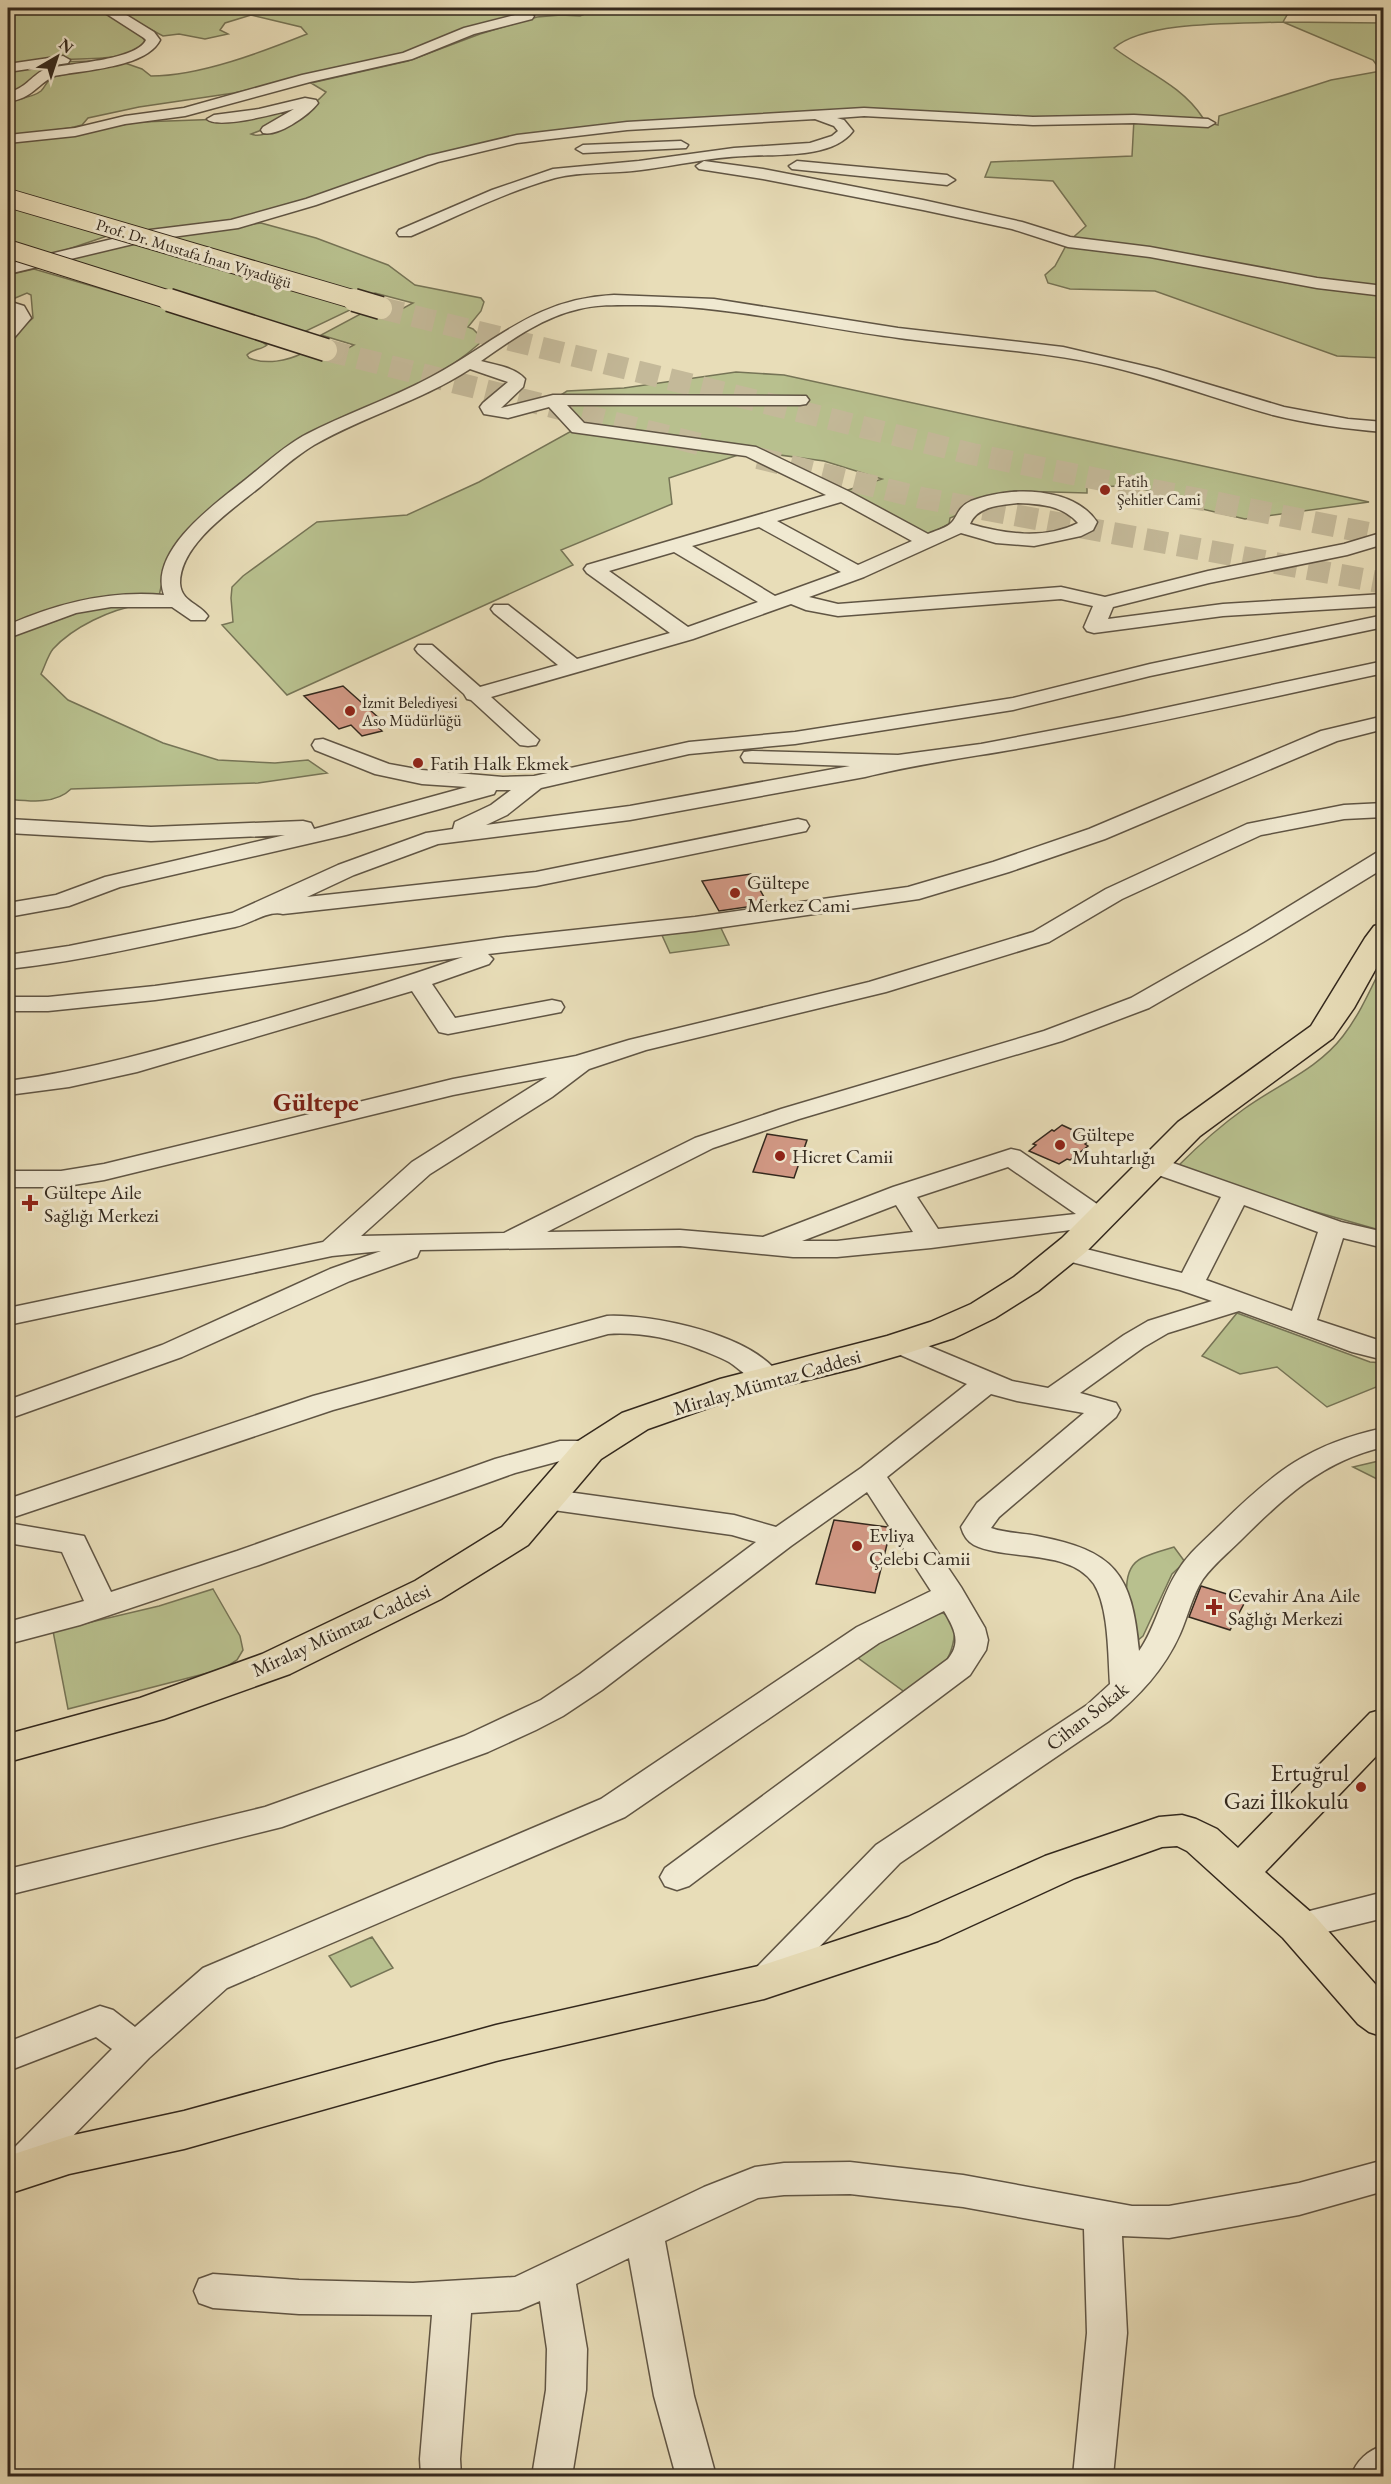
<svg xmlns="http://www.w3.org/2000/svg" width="1391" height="2484" viewBox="0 0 1391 2484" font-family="'EB Garamond',serif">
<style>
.green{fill:#b8c08e;stroke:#767456;stroke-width:1.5;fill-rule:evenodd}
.building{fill:#d19884;stroke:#33281d;stroke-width:1.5}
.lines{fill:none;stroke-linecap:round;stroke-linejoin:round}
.highway-tunnel{stroke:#c4b999;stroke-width:22;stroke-dasharray:22 11;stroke-linecap:butt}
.minor-casing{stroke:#605544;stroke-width:3}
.major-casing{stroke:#33281d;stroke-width:3}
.minor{fill:#f0e9d1;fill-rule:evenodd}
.major{fill:#e8ddb8;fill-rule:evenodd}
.highway-bridge-far1-casing{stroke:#33281d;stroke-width:20;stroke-linecap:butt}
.highway-bridge-casing{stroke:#33281d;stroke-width:25;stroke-linecap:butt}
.highway-bridge-far1{stroke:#e8ddb8;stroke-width:18}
.highway-bridge{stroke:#e8ddb8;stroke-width:22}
.poi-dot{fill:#8f2418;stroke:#f0e9d1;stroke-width:2}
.labels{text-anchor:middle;stroke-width:6;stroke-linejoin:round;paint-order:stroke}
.far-street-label{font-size:16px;fill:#33281d;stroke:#f0e9d1}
.far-poi-label{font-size:16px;fill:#33281d;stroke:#f0e9d1;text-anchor:start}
.poi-label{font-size:20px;fill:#33281d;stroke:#f0e9d1;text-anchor:start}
.street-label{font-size:20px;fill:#33281d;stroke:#f0e9d1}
.near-poi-label{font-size:24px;fill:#33281d;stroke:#f0e9d1;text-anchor:end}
.district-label{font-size:26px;font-weight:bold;fill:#7a1f14;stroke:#f0e9d1}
</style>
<rect width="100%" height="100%" fill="#e8ddb8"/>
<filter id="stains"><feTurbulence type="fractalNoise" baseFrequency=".00333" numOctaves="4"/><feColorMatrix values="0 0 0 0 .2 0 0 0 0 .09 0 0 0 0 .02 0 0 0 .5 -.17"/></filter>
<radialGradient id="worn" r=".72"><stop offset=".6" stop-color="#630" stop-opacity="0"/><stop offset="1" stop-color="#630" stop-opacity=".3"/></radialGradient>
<!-- green -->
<path class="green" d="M8,8H102V10L142,37L145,41C139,64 64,58 44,60C32,61 20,64 8,67Z
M115,8H1291L1283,22L1383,23V358L1337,356L1155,291L1070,289L1048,283L1045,275L1055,266L1068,242L1086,226L1053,181L985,177L991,162L1132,156L1134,119H1034L849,109L527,135L236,221L151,233L8,191V141L30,140L140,122L224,119L303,104L267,128L251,134C269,142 315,105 326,92L311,83L408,61L480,34L537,17L561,15L580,16L585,14L574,11L529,14L388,58L234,93L139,107L88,118L82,125L70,128L8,136V101C17,99 33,98 41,91C46,86 46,81 53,77L122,62L142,69L151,76C200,76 262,52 307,34L301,27L251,15L225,23L220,30L228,34L205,39L179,34L163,36L131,19ZM1283,22L1373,60L1381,71L1331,80L1219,116L1218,125L1201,121L1203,118C1182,85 1144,71 1114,48C1146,20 1239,24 1283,22Z
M93,61L28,84L8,95V70L50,62Z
M8,203L113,234L48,256L8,243Z
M261,223L316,238L388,265L415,285L481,298L484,302L481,311L468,327L473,329L481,337L480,343C425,392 351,414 288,449C268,460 251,477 233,491C191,524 170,541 159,596C120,595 84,596 47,611C35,616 20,626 8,623V419L12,417V412L8,409V340L33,318L31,295L27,293L8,301V275L34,269L269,338L262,342L267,345C261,350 252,349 247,355L249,358C266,365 287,361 303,353L326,360L354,345L321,335L366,311L387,317L413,303L375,293L367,296L165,238Z
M137,242L352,307L350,310L304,332L60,261Z
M736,372L784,375L1369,502L1245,519L1185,505L1177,495L1123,486L1087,487V493L1014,491L950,518L949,524L925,536L842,492L882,479L824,461L750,451L669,478L672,504L561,550L573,565L287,695L222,625L233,622L231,598L232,587L243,576L317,522L407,515L479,482L577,428L553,400L567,391L624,388Z
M140,605C111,609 73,627 53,649C48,655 45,666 41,674L68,700L163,743L218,760L275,763L308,760L327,773L258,783L71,789C55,805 28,801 8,799V638L48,618L80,608Z
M720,926L729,945L670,953L661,933Z
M1383,964V1231L1295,1206L1178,1166C1199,1145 1220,1126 1244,1109C1277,1085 1318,1069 1343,1036C1360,1014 1371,988 1383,964Z
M1237,1313L1370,1362L1383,1363V1392L1376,1387L1327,1407L1277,1367L1240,1374L1202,1356Z
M1383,1460V1482L1353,1467Z
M1174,1547L1185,1562L1172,1574L1143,1636L1138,1640L1135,1638C1131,1616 1115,1571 1142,1558C1152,1553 1164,1550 1174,1547Z
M213,1589L240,1636L243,1650L237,1660L223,1669L68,1709L53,1631L159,1606Z
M943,1613L955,1622C955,1666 938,1669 906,1693L854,1655L934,1615Z
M372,1937L393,1968L351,1987L329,1956Z"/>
<!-- building -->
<path class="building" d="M343,686L379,718L371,720L382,731L362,736L351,725L339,729L304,696Z
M751,874L768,904L719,911L702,881Z
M1062,1125L1092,1139L1085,1144L1088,1146L1070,1160L1067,1159L1059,1164L1029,1151L1036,1145L1033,1144L1052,1130L1054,1131Z
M767,1134L807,1140L794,1178L753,1172Z
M834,1520L887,1527L890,1532L875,1593L816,1584Z
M1201,1586L1246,1600L1230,1630L1189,1617Z"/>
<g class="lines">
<!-- highway-tunnel -->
<path class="highway-tunnel" d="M381,308L972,454L1384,536
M326,350L699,444
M758,458L922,498L1384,583"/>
<defs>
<path id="minor" d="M101,8H115L154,32L160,40C146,68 83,70 54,76C34,87 34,97 8,102V93C27,87 29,78 45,69C67,63 136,61 146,40L144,38L102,11Z
M527,12L534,16L532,19L474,34L412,59L310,82L185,116L125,124L75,136L8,143V135L75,128L125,116L184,108L302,75L403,53L464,28Z
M63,56L70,60L68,63L8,72V64Z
M305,98L316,100L318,103C309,115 278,137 263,133L261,130L263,127L294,109C279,113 217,130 207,119L214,115L259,109Z
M864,108L1033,117L1134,115L1208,119L1215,123L1208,127L1134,123L1033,125L864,116L837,118L844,120L853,131C832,159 777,154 745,156C710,157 676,166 641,170C613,174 583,171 555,178C505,192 458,216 411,236H399L397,233L399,230L492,190L553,169L639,161L734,148L810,143L832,136L838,131L834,126L815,119L627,130L517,143L438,162L316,205L238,228L150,240L8,274V264L150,230L231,220L306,199L428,156L517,135L627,122Z
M681,141L688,145L686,148L583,153L576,149L583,145Z
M704,161L763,169L923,200L1022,222L1070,237L1150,247L1317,278L1384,286V296L1317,288L1150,257L1068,247L1012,229L923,210L763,179L699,169L696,166Z
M797,161L947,175L955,180L947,185L792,169L789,166Z
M614,295L714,299L898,328L1063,347L1157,369L1284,407L1348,419L1384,422V432C1346,429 1309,424 1273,415C1219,400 1166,380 1112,367C1042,350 970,348 899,338C813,327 727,305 640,305C620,305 599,304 579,309C543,317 511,340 481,361C495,365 515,367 525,379L523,387L501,408L553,395L806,396L809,400L806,404L800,405H567L584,423L756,447L850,492L928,534C934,531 944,529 950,524C958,518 956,508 971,501C1008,486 1073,486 1097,522L1093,530L1081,536L1034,546L996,543L961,533L864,577L809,597L838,604L1061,587L1105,597L1208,571L1344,544L1384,532V544L1347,555L1209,583L1113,607L1108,619L1223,604L1384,594V606L1223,616L1094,633L1087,631L1084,627L1093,606L1061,599L838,616L806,610L791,604L693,639L491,697L539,740L536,745L528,746L520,745L471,700L467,699L464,694L418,653L415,649L418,645H432L480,687L558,665L494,613L491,609L494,605H508L577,659L670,633L587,573L584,569L587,565L826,495L746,456L572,432L549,407L508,418L484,414L480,407L483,403L508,382L470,369C421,401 364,416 314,445C294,457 277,473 260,487C233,509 180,544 180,583C181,602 199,603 208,616L205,620H191L172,607H111L76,613L8,638V625C58,603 109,590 164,595C148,551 216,503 245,480C264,465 282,448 303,436C345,414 390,399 431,377C497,342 533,299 614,295ZM841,502L912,541L858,565L777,521ZM1018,503C1040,504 1062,505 1078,523C1044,540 1005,534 970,524C977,506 1001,505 1018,503ZM759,527L841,572L775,596L692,546ZM674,552L758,602L688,627L609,571Z
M8,301L24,306L31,318L14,338L8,339V325L14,317L8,312Z
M1384,615V627L1150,676L1013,710L795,744L689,754L541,788L507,815L486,825L630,806L850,766L744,762L741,757L744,752L752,751L898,755L981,744L1122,717L1384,661V673C1272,697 1161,722 1049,743C988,755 925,762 865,777L630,820L438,844L354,875L307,897L536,872L798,819L806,821L809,826L806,831L536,886L283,914C268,910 250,924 235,927C160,942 84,961 8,969V955L69,946L232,913L338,865L426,833L453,829L455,822L491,805L511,790H496L494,794L346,835L120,887L69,906L8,917V903L56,895L105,877L285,835L151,841L8,833V819L151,827L303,821L311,823L314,829L467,787L422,784L375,774L315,750L312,745L315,740L323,739L389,764L422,770L503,777L534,776L689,742L795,732L1013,698L1150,664Z
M1384,716V729L1337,741L1105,839L1009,872L919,899L695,931L488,954L493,959L489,964L432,984L455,1018L552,1000L561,1002L564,1007L561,1012L448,1034L439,1032L412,991L137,1072L69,1087L8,1095V1081C91,1070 166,1048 246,1025C319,1004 392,982 463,957L155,1000L48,1011H8V997H48L155,986L507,937L695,917L908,887L993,862L1089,829L1321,731Z
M1384,803V817L1344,819L1261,835L1122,899L1049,942L886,992L646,1050L589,1069L552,1097L430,1174L361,1236L504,1233L695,1138L781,1109L1044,1031L1131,998L1247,932L1376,853L1384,851V868L1263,942L1149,1008L1062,1041L799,1119L713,1148L547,1232L680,1230L763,1237L893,1187L1011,1149L1020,1151L1110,1213L1114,1219L1110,1225L931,1248L837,1257H793L680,1246L420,1250L417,1257L350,1281L182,1357L8,1419V1400L162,1345L330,1269L381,1251L332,1256L8,1325V1308L323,1242L412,1162L547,1077L453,1095L104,1180L61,1187H8V1171H61L104,1164L453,1079L576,1056L629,1040L869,982L1033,932L1106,889L1247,824L1344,805ZM1008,1167L1076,1214L938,1229L917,1197ZM896,1205L913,1232L837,1241H802Z
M1153,1156L1341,1222L1384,1232V1248L1343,1238L1317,1320L1384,1342V1360L1352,1352L1239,1311L1168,1333L1144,1347L1080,1393L1116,1403L1120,1410L1116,1417L999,1517L991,1528C1005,1533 1022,1533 1037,1536C1115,1551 1132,1573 1139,1651C1156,1627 1161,1597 1177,1572C1188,1553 1205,1540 1220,1525C1274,1472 1309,1444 1384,1428V1447C1324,1460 1283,1498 1241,1540C1228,1553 1214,1564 1203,1579C1192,1596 1188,1616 1180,1634C1164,1670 1139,1696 1109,1721L900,1863L776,1992L764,1996L752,1992L746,1982L752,1972L876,1845L1087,1705L1110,1684C1108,1656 1109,1608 1094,1584C1070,1548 1006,1561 974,1545C967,1541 963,1534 961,1527L977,1503L1084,1413L1017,1401L991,1394L887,1477L961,1587L985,1628L988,1640L986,1650L970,1675L689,1886L677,1890L665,1886L660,1877L665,1868L948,1659C962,1642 954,1628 944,1611L879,1643L625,1817L227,1988L149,2058L29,2181L16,2186L8,2183V2154L112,2049L96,2037L8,2071V2042L100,2006L113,2010L135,2027L203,1968L601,1799L857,1627L931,1591L867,1492L791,1546L602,1690L563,1716L536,1730L488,1752L282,1827L8,1895V1869L265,1807L464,1736L541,1700L580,1674L756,1542L732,1535L546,1509L535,1506L531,1499L535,1492L546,1489L734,1515L776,1527L861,1468L967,1384L889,1350L885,1344L889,1338L899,1335L909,1338L1012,1381L1048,1388L1124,1335L1148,1321L1212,1301L1180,1290L1056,1258L1052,1252L1056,1246L1066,1244L1182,1273L1221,1197L1144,1170L1140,1164L1144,1158ZM1244,1205L1318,1232L1292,1311L1206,1280Z
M607,1316C654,1314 754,1335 781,1377L777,1383C756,1389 746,1373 729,1362C720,1357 709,1353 699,1349C670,1338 639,1332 608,1334L333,1410L8,1519V1499L313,1396Z
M560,1441H588L598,1444L603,1451L598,1458L588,1461H560L515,1473L259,1565L80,1625L8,1644V1622L84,1601L62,1552L8,1543V1523L84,1536L111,1592L237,1551L495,1459Z
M1384,1892V1918L1298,1939L1286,1935L1281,1926L1286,1917Z
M1384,2160V2191L1299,2215L1169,2238L1122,2236L1127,2333L1113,2476H1073L1087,2333L1084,2229L963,2207L850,2194L784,2195L758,2198L665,2241L694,2396L716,2476H676L654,2396L629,2258L576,2284L587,2349L586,2390L572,2476H532L546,2390L547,2349L540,2301L519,2310L471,2313L460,2459L461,2476H421L420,2459L432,2315L299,2314L213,2308L199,2303L194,2291L199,2279L213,2274L299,2280L413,2283L515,2277L704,2187L755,2167L784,2163L850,2162L963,2175L1132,2206H1169L1299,2183Z
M1384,2445V2476H1351C1357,2460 1367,2451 1384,2445Z"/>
<path id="major" d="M1384,923V954L1354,1008L1333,1038L1200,1136L1086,1252L1038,1291L995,1318L954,1338L911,1352L856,1368L742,1396L648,1429L601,1459L528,1545L441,1599L290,1674L164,1719L8,1762V1734L140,1698L262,1654L415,1581L502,1527L575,1443L622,1413L720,1379L887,1336L930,1322L971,1304L1014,1277L1062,1238L1178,1122L1311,1026L1365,938L1374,926Z
M1384,1709V1748L1265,1872L1313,1914L1384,1994V2037L1369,2032L1358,2024L1283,1938L1187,1851L1177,1846L1162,1847L1075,1878L938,1941L764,1999L496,2061L184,2149L69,2174L8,2194V2156L69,2136L184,2111L496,2025L763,1965L908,1917L1045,1856L1159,1817L1182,1815L1196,1819L1217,1829L1238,1848L1370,1713Z"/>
</defs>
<!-- minor casing -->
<use href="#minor" class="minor-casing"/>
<!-- major casing -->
<use href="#major" class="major-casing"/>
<!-- minor -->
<use href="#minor" class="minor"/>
<!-- major -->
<use href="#major" class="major"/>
<defs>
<path id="highway-bridge-far1" d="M8,198L359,301
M8,249L173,301"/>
<path id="highway-bridge" d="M169,300L326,350
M354,300L381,308"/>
</defs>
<!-- highway-bridge-far1 casing -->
<use href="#highway-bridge-far1" class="highway-bridge-far1-casing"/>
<!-- highway-bridge casing -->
<use href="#highway-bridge" class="highway-bridge-casing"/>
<!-- highway-bridge-far1 -->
<use href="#highway-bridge-far1" class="highway-bridge-far1"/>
<!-- highway-bridge -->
<use href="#highway-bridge" class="highway-bridge"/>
</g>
<!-- markers -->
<g class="poi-dot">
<circle cx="1105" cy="490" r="6"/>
<circle cx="350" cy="711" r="6"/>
<circle cx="418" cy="763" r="6"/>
<circle cx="735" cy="893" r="6"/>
<circle cx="1060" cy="1145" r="6"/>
<circle cx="780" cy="1156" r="6"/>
<path d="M27 1194h6v6h6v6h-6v6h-6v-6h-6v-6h6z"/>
<circle cx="857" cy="1546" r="6"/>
<path d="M1211 1598h6v6h6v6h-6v6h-6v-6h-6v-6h6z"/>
<circle cx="1361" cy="1787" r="6"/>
</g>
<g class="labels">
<!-- far-street labels -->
<g class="far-street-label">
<text transform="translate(194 253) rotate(17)" y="6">Prof. Dr. Mustafa İnan Viyadüğü</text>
</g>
<!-- far-poi labels -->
<g class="far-poi-label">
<text x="1117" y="487">Fatih<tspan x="1117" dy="18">Şehitler Cami</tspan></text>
<text x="362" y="708">İzmit Belediyesi<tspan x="362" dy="18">Aso Müdürlüğü</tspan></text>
</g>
<!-- poi labels -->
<g class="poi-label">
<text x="430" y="770">Fatih Halk Ekmek</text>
<text x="747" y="889">Gültepe<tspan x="747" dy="23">Merkez Cami</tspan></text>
<text x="1072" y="1141">Gültepe<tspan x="1072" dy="23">Muhtarlığı</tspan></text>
<text x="792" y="1163">Hicret Camii</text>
<text x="44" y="1199">Gültepe Aile<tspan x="44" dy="23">Sağlığı Merkezi</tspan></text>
<text x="869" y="1542">Evliya<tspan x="869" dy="23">Çelebi Camii</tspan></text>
<text x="1228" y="1602">Cevahir Ana Aile<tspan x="1228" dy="23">Sağlığı Merkezi</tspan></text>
</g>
<!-- street labels -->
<g class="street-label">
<text transform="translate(767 1382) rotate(-16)" y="7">Miralay Mümtaz Caddesi</text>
<text transform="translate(341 1630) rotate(-25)" y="7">Miralay Mümtaz Caddesi</text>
<text transform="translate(1087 1716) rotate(-38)" y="7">Cihan Sokak</text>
</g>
<!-- near-poi labels -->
<g class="near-poi-label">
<text x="1349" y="1781">Ertuğrul<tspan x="1349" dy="28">Gazi İlkokulu</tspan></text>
</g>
<!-- district labels -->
<g class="district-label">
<text x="316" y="1111">Gültepe</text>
</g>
</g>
<!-- margin -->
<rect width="1391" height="2484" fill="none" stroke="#e8ddb8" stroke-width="30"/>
<rect x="9" y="9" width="1373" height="2466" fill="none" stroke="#33281d" stroke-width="3"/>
<rect x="15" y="15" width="1361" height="2454" fill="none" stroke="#33281d" stroke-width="1.5"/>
<!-- north arrow -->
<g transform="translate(57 57) rotate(39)" stroke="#f0e9d1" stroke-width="4.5" paint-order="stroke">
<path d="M0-4.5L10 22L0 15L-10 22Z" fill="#33281d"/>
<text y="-9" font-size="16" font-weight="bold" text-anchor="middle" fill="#33281d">N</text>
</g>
<rect width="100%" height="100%" filter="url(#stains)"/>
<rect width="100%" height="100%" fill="url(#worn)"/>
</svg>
